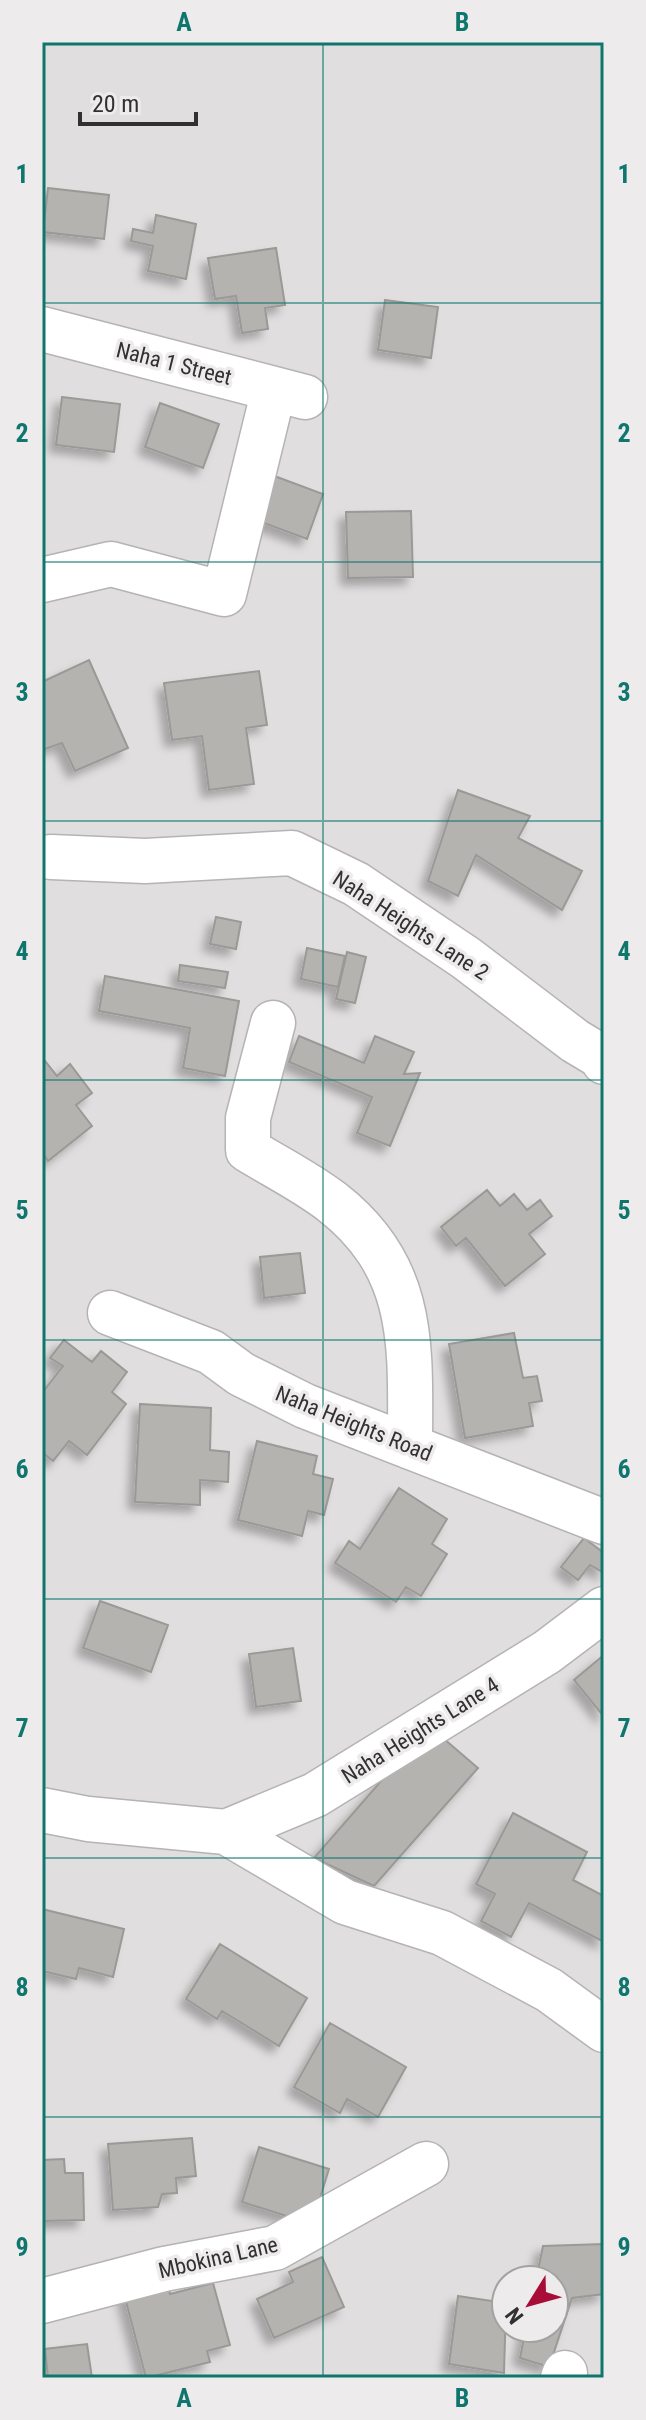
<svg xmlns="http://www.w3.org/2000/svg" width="646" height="2420" viewBox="0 0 646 2420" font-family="'Roboto Condensed',sans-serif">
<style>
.building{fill:#b5b3b0;stroke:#9b9996;stroke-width:2;filter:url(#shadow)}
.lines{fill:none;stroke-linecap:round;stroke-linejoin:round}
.minor-casing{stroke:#b5b3b5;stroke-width:47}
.minor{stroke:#fff;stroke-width:44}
.grid{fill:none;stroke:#0f766e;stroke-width:2;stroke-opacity:0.55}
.labels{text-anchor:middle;stroke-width:7;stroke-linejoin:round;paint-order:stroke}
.street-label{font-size:22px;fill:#323132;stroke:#eeebed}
.neatline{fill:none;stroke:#0f766e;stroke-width:3}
.grid-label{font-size:26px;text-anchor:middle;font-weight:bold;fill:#0f766e}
</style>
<defs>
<filter id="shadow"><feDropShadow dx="-7" dy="7" stdDeviation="4" flood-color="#0004"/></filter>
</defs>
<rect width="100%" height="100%" fill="#e1dee0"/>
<!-- building -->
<path class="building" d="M48,188L109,195L104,239L43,232Z
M156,215L196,224L186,279L148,271L153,246L131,241L133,229L153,233Z
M276,248L285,305L265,308L268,329L242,333L236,296L215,299L208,258Z
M385,300L438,307L431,358L378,350Z
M62,397L120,404L114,452L56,445Z
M160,403L219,424L203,468L145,447Z
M269,474L323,494L307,539L253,519Z
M411,511L413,577L348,578L346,512Z
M89,660L128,748L75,771L62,743L42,750V682Z
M259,671L267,725L246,728L254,784L209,790L202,736L172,740L164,683Z
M458,790L530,816L518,838L582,871L562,910L476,855L458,896L428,881Z
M216,917L241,922L236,949L210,944Z
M307,948L345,956L338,987L301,979Z
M347,952L366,957L355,1003L336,999Z
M180,965L228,972L225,988L178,981Z
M105,976L239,1001L225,1076L183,1068L190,1028L99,1011Z
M299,1036L364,1063L375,1036L414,1052L404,1074L420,1073L390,1146L357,1133L372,1097L289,1062Z
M42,1057L57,1076L70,1064L92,1093L76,1105L92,1126L48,1161L42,1152Z
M487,1190L500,1206L514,1194L527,1210L540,1200L552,1216L529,1234L545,1254L505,1286L466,1238L456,1246L441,1227Z
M300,1253L305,1293L264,1298L260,1257Z
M514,1333L523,1378L537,1376L542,1401L529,1403L533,1426L465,1438L449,1344Z
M64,1340L92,1362L101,1351L127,1372L112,1392L126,1404L87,1455L69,1441L53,1461L42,1452V1393L63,1366L50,1358Z
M140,1404L211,1408L210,1450L229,1452L228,1482L200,1480V1505L135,1502Z
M257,1441L317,1456L313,1474L333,1479L324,1515L308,1511L302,1536L238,1520Z
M399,1488L447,1519L432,1544L447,1554L421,1596L406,1587L396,1602L335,1563L349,1541L360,1549Z
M584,1538L604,1553V1573L590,1565L578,1580L561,1567Z
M100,1601L168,1625L151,1672L83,1648Z
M293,1648L301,1701L256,1707L249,1654Z
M604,1655V1717L574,1680Z
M429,1726L478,1768L374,1886L314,1858Z
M513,1813L587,1852L573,1880L604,1896V1942L529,1903L511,1937L481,1921L495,1894L476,1884Z
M42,1909L124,1929L113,1977L79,1968L76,1979L42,1971Z
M220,1944L307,1998L279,2046L222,2011L217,2019L186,1999Z
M330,2023L406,2067L378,2117L347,2099L340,2113L294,2087Z
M192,2138L196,2176L176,2178L177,2193L162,2194L158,2207L113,2210L108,2144Z
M259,2147L329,2169L312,2224L242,2202Z
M64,2159L65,2173H83L84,2220L42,2221V2160Z
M604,2244V2294L572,2298L549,2367L520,2358L526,2328H554V2280H536L543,2246Z
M322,2257L344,2307L274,2338L257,2299L293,2282L289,2272Z
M166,2278L170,2294L213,2283L230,2345L207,2351L210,2362L146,2378L123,2290Z
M458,2296L506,2303L504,2373L449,2364Z
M87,2344L92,2378H48L45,2349Z"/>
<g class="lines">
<defs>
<path id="minor" d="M42,329L305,397
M42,580L111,564L224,594L274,389
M51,857L145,861L292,853L356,884L466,958L575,1041L600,1056L604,1062
M273,1023L248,1118V1150C276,1167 306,1182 332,1202C418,1269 410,1349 410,1447
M110,1313L211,1352L241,1374L305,1406L604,1522
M42,1810L88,1819L226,1832L345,1902L442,1933L549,1990L604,2030
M226,1832L315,1795L547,1652L604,1609
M42,2301L164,2269L275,2248L426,2164
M563,2378L565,2373"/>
</defs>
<!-- minor casing -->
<use href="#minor" class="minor-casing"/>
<!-- minor -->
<use href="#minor" class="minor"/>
</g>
<!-- grid -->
<path class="grid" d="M323,42V2378M42,303H604M42,562H604M42,821H604M42,1080H604M42,1340H604M42,1599H604M42,1858H604M42,2117H604"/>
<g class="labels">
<!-- street labels -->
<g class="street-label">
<text transform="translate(174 363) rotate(14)" y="8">Naha 1 Street</text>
<text transform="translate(411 925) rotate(33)" y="8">Naha Heights Lane 2</text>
<text transform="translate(354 1423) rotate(22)" y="8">Naha Heights Road</text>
<text transform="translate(420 1730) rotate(-32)" y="8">Naha Heights Lane 4</text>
<text transform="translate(218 2257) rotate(-13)" y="8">Mbokina Lane</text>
</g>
</g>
<!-- border -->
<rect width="646" height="2420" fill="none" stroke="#eeebed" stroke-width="88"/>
<!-- north arrow -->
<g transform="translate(530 2304) rotate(233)"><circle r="38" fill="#eeebed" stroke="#a3a1a2" stroke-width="2"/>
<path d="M0-6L14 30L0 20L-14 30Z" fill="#a70d37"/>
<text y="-12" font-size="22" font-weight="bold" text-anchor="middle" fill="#323132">N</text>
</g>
<!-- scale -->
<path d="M80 112v12h116v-12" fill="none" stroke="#323132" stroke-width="4"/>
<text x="92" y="112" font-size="24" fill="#323132" stroke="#eeebed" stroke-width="6" paint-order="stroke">20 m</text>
<rect x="44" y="44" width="558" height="2332" class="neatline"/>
<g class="grid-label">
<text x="184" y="31">A</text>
<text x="462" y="31">B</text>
<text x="22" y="183">1</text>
<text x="624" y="183">1</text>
<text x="22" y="442">2</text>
<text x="624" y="442">2</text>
<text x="22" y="701">3</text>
<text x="624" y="701">3</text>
<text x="22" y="960">4</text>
<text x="624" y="960">4</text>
<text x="22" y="1219">5</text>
<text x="624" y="1219">5</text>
<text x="22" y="1478">6</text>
<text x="624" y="1478">6</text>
<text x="22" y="1737">7</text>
<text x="624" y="1737">7</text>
<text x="22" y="1996">8</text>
<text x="624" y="1996">8</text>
<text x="22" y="2256">9</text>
<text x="624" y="2256">9</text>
<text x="184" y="2407">A</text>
<text x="462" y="2407">B</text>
</g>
</svg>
